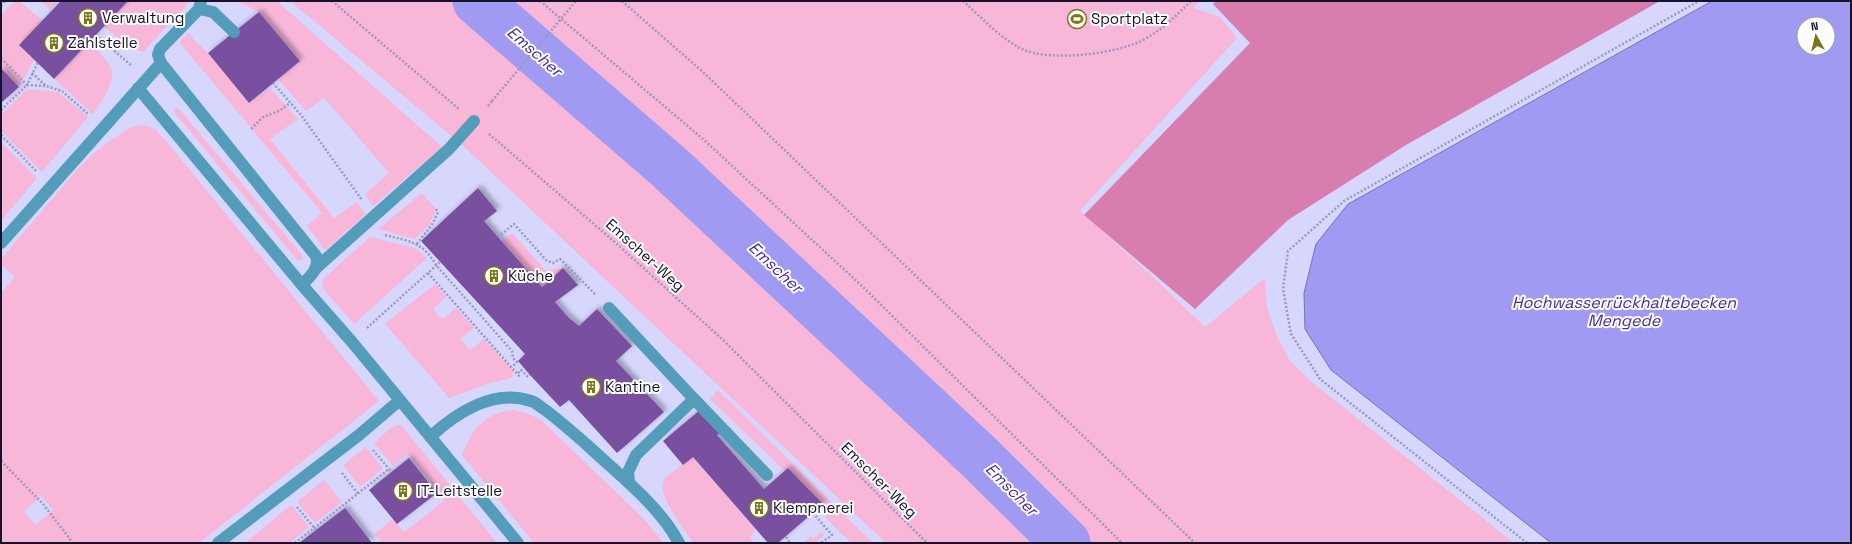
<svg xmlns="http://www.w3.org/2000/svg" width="1852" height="544" viewBox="0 0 1852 544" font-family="'Space Grotesk',sans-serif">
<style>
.green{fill:#f8b6d9;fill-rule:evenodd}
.forest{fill:#d77db0}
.water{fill:#a09af3;stroke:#7672b6;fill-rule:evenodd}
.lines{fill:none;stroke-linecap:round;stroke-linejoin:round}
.river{stroke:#a09af3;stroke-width:49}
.building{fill:#7950a0;filter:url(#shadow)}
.path{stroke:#9b9abb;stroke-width:2.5;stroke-dasharray:2 2;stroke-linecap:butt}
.lane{stroke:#549dba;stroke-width:12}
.street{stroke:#549dba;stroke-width:12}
.path-bridge{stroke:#9b9abb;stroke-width:2.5;stroke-dasharray:2 2;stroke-linecap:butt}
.labels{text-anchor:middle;stroke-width:4;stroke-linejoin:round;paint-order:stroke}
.poi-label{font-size:15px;fill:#151329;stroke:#fcfcfc;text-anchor:start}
.street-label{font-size:15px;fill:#151329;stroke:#fcfcfc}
.water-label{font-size:16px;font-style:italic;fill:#422d92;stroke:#fcfcfc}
</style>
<defs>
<filter id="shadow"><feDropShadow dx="3.5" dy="-3.5" stdDeviation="2" flood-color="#0004"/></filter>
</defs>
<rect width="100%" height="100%" fill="#d7d7fd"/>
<!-- green -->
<path class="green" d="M15,1H19L43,21L19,45L34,60L19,87L1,68V15Z
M40,1H58L50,9Z
M128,1H188L185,7L143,52L130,47L104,27Z
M237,1H277L442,147L373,206L365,194L389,173L324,98L306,111L278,79L300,61L259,12Z
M290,1H1200L1194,8L1220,17L1237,38L1080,211L1151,275L1205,327L1265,278L1267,308L1277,336L1290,361L1313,383L1514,543H886L461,144Z
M188,33L192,36L193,39L208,53L249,103L270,88L298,119L270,139L334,218L357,202L366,214L325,250L307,226L322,213L179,42Z
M90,41C96,50 106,58 111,68C117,79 100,105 93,114L54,79Z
M27,89L58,92L88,117L42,172L1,131V115Z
M176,107L180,110L302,255L303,260H297L174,112Z
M145,125L155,129L167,142L379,401L199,543H1V293L15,277L1,265V259L75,172L93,154L108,142L133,126ZM41,496L53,510L36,525L24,512Z
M1,142L37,178L1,221Z
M422,193L436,209L429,225L415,239L378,229Z
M512,233L546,271L563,268L542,287L502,241Z
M370,237L415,248L427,258L354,324L324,290L322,283L324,278Z
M435,284L446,297L433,309L442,319L456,308L474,328L460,339L470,350L484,339L513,370L512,378L487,384L449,398L385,324Z
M718,390L873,543H851L825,517L831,512L788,468L785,471L710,399Z
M514,410L529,414L541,420L644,519L664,543H534L462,455C472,428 485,413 514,410Z
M398,425L402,426L497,543H378L381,540L374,534L393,519L404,532L445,500L408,454L393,466L374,443L391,428Z
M366,447L383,469L360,487L343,465Z
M693,457L756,530L750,536L754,543H693C685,528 651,491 667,476Z
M324,480L342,502L315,523L297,502Z
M291,505L309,527L290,543H245Z
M821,531L824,535L815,543H803L811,536L814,539Z"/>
<!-- forest -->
<path class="forest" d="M1216,1H1660L1406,145L1288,220L1195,309L1084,215L1250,43L1213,4Z"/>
<!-- water -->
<path class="water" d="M1712,1H1851V543H1551L1331,370L1305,329L1304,293L1316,244L1348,204ZM1804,24H1828V48H1804Z"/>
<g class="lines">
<!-- river -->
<path class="river" d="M477,1L669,167L978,456L1066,543"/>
</g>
<!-- building -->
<path class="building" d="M61,1H128L54,79L19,45Z
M259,12L300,61L249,103L208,53Z
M1,68L19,87L1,103Z
M478,188L497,211L484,221L542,287L563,268L578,285L555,302L568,317L579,326L597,309L632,346L616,361L664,412L617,453L569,400L560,407L530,375L518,361L525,354L421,241Z
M700,410L720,433L717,435L764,489L788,468L823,504L778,543H768L693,457L683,465L663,441Z
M409,458L437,493L397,524L369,490Z
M345,508L372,543H299L316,530Z"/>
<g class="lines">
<!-- path -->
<path class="path" d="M332,1L459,109
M540,1L703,139L863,287L1122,543
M622,1L704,73L1195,543
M963,1C980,16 1001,39 1022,49C1049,62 1115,54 1141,41C1161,31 1176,16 1191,1
M1,6L5,1
M96,35L132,66
M1,58L27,85L38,62
M32,73L46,86
M273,83L301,115L362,200
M488,106L492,101
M1,110L27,85L46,86L62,91L88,114
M251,129L263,117L279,111L290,103
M489,134L609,237L722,339L927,543
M1,135L37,172
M385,235C409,241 423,242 436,265L512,351L513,358L517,362L512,367
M498,237L514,224L546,260L553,263L560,259L596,295
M417,244L433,223L438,212L436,209
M428,273L520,377
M367,328L441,261
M518,373L521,370L528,377L530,375
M373,450L389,469
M1,461L43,504L73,543
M342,473L358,494
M297,507L316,530
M813,513L832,535L821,543
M786,537L790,543
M295,543L389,469L392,472
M1527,543L1320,379L1291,334L1283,289L1288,251L1344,201L1699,1"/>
<!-- lane -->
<path class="lane" d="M199,9L213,12L234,32
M161,63L158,55L160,49L199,9L201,1
M315,269L449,149L474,121
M609,308L694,399
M629,483L628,472L636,455L694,399L767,475"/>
<!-- street -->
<path class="street" d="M1,243L161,63L316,256C320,269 310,276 302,285L138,88
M302,285L352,342L518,543
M430,437C456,413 494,388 531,401C536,402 540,407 544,409C559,420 572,432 586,444C617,473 659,505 679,543
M218,543L359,435L400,400"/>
<!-- path-bridge -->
<path class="path-bridge" d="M492,101L576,1"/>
</g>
<!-- icons -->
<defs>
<symbol id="building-ring" viewBox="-11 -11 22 22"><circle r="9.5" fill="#fcfcfc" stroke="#7c761b" stroke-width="1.5"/><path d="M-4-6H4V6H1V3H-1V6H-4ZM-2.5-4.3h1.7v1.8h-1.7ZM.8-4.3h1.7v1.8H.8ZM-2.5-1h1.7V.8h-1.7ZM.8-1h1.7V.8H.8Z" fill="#7c761b"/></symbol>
<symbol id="stadium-ring" viewBox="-11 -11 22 22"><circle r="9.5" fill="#fcfcfc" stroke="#7c761b" stroke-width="1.5"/><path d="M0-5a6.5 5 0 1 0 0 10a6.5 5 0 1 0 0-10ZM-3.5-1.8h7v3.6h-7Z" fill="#7c761b"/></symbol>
</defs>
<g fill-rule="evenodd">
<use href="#building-ring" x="77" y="7" width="22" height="22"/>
<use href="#stadium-ring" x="1066" y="8" width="22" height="22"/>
<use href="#building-ring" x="43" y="32" width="22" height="22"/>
<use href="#building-ring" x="483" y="265" width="22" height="22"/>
<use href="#building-ring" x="580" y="376" width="22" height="22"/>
<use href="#building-ring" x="392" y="480" width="22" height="22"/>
<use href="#building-ring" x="748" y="497" width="22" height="22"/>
</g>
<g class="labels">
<!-- poi labels -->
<g class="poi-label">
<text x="102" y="23">Verwaltung</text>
<text x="1091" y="24">Sportplatz</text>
<text x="68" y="48">Zahlstelle</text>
<text x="508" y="281">Küche</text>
<text x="605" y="392">Kantine</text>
<text x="417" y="496">IT-Leitstelle</text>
<text x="773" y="513">Klempnerei</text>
</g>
<!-- street labels -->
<g class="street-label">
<text transform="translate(645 255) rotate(42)" y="5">Emscher-Weg</text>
<text transform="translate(879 480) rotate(45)" y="5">Emscher-Weg</text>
</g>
<!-- water labels -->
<g class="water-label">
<text transform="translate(535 51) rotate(41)" y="6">Emscher</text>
<text transform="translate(776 267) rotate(43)" y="6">Emscher</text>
<text x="1624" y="308">Hochwasserrückhaltebecken<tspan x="1624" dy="18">Mengede</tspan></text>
<text transform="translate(1012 489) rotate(45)" y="6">Emscher</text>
</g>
</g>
<!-- border -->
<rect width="1852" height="544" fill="none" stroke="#151329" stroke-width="4"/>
<!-- north arrow -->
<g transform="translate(1816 36) rotate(352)"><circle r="19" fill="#fcfcfc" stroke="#a09fa8"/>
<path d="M0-3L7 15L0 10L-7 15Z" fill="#7c761b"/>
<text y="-6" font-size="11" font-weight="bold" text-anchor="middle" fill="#151329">N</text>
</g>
</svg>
